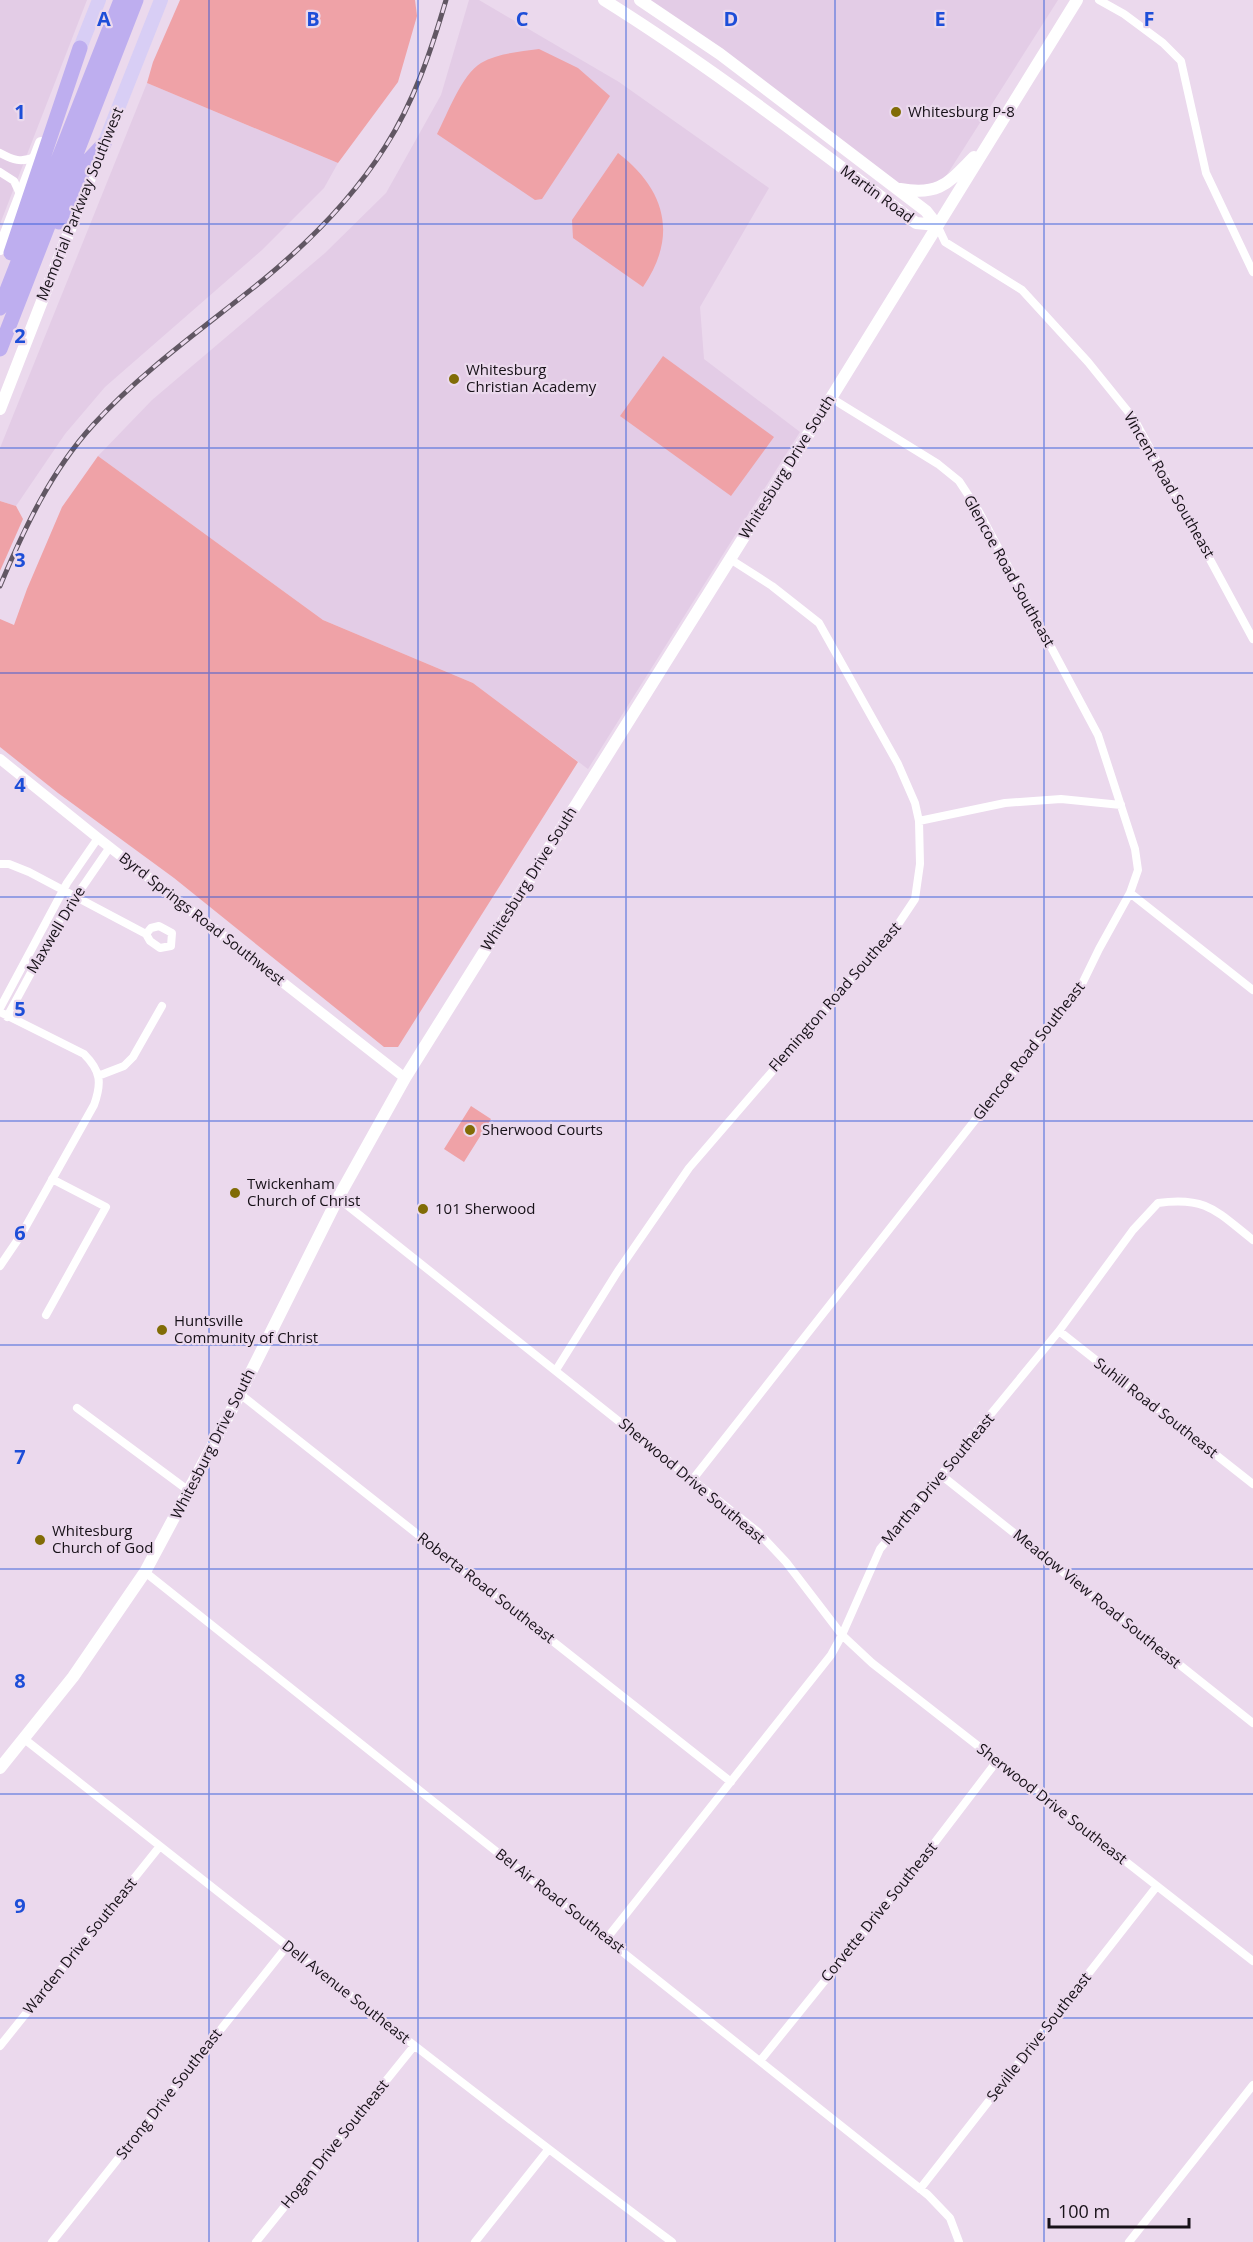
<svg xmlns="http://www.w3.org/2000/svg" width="1253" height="2242" viewBox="0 0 1253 2242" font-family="'Open Sans',sans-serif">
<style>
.built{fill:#e3cce6}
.green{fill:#efa2a7}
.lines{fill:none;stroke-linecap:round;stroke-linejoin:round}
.minor{stroke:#fff;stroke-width:8}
.tertiary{stroke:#fff;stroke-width:10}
.secondary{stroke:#fff;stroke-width:12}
.primary{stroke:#d8cef5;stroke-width:14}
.motorway{stroke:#beaeef;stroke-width:15}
.rail-casing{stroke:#615763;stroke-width:5}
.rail{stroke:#ebd9ed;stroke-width:3;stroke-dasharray:9;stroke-linecap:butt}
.grid{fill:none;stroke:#1d4ed8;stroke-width:1.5;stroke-opacity:0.55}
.poi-dot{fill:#816c06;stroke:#ebd9ed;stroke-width:2}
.labels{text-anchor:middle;stroke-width:4.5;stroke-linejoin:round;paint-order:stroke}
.poi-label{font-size:15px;fill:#171118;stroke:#ebd9ed;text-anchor:start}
.street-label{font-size:15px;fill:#171118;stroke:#ebd9ed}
.grid-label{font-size:20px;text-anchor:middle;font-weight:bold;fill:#1d4ed8;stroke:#ebd9ed;stroke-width:4.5;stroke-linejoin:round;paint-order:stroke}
</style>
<rect width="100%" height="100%" fill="#ebd9ed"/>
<!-- built -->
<path class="built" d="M0,0H87L0,224Z
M469,0H479L619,82L769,188L700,307L704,359L800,432L588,769L473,683L323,620L98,456L152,400L325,253L386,193L441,95Z
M647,0H1058L943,181L923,189L900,184Z
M147,83L338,163L324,188L262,250L105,387L65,434L16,506L0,501V448Z"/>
<!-- green -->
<path class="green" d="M180,0H415L417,16L398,82L338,163L147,83L153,62Z
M539,49L578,68L610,96L542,199L535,200L437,134C447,115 462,74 481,63C498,53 519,52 539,49Z
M618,153C666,190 678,236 643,287L573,238L572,220Z
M663,356L774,437L731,496L620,416Z
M98,456L323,620L473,683L578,762L398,1047H384L174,878L58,793L0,747V619L14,625L27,589L62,507Z
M0,501L16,506L23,519L0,571Z
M471,1106L491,1119L464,1162L444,1149Z"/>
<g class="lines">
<!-- minor -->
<path class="minor" d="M1099,0L1124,14L1163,43L1181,61L1206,173L1253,272
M0,153C13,160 21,163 35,157
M0,172L14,181L21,196
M937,225L945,242L1022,290L1088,362L1134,419L1253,639
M919,821L1005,803L1061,799L1121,805
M0,864H9L29,872L146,934
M1130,893L1253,990
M159,926L172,933L171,946L160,948L150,941L146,934L151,928Z
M0,1008L67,883L98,838
M0,1012L84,1054C101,1071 102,1083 94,1105L21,1235L0,1266
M7,1017L59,921L110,847
M98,1076L124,1066L133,1057L162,1006
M338,1198L758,1532L786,1562L842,1635L872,1663L1253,1961
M46,1315L106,1207L52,1179
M1059,1331L1253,1484
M556,1370L618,1271L689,1168L895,929L915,899L920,864L919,821L915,803L898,764L819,623L772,586L730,559
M240,1394L731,1782
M77,1408L189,1491
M941,1475L1253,1723
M693,1479L1082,984L1099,949L1130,893L1138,870L1135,849L1098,735L978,510L959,481L938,464L831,398
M145,1572L928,2195L950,2218L959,2242
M23,1738C238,1907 452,2078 672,2242
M607,1938L831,1655L842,1635L880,1549L1059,1331L1133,1230L1158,1203C1207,1196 1217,1212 1253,1240
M0,2046L160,1846
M760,2061L910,1875L997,1761
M920,2189L1157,1886
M52,2242L287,1946
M256,2242L414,2046
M475,2242L548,2150
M1129,2242L1253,2085"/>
<!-- tertiary -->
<path class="tertiary" d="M0,759L98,838L405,1078"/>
<!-- secondary -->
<path class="secondary" d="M604,0C713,68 814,147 916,223L937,225
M640,0L720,54L926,211L937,225
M900,189C940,196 948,183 974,157
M0,249L41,143
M0,409L102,147
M0,1768L73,1677L145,1572L240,1394L338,1198L405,1078L831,398L1077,0"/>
<!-- primary -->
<path class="primary" d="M80,48L99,0
M104,144L161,0"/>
<!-- motorway -->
<path class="motorway" d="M59,222L89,160L104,144
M11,253L80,48
M0,308L121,0
M0,349L136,0"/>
<defs>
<path id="rail" d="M0,586C24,529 51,471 93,425C143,370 205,327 263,280C309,242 353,198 385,147C414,102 431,51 446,0"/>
</defs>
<!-- rail casing -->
<use href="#rail" class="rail-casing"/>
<!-- rail -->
<use href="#rail" class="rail"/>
</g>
<!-- grid -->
<path class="grid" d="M209,0V2242M418,0V2242M626,0V2242M835,0V2242M1044,0V2242M0,224H1253M0,448H1253M0,673H1253M0,897H1253M0,1121H1253M0,1345H1253M0,1569H1253M0,1794H1253M0,2018H1253"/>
<!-- markers -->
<g class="poi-dot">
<circle cx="896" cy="112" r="6"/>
<circle cx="454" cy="379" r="6"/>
<circle cx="470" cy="1130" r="6"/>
<circle cx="235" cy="1193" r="6"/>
<circle cx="423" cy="1209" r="6"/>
<circle cx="162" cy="1330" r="6"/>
<circle cx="40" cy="1540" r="6"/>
</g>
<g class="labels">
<!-- poi labels -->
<g class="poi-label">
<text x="908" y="117">Whitesburg P-8</text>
<text x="466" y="375">Whitesburg<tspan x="466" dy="17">Christian Academy</tspan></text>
<text x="482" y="1135">Sherwood Courts</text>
<text x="247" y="1189">Twickenham<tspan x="247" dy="17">Church of Christ</tspan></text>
<text x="435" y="1214">101 Sherwood</text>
<text x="174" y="1326">Huntsville<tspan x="174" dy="17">Community of Christ</tspan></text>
<text x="52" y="1536">Whitesburg<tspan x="52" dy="17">Church of God</tspan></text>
</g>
<!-- street labels -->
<g class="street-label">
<text transform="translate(877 194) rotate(36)" y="5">Martin Road</text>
<text transform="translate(80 204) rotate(-68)" y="5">Memorial Parkway Southwest</text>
<text transform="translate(787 467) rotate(-58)" y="5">Whitesburg Drive South</text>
<text transform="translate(1169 485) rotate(60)" y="5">Vincent Road Southeast</text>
<text transform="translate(1009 571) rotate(61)" y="5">Glencoe Road Southeast</text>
<text transform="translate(529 879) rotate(-58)" y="5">Whitesburg Drive South</text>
<text transform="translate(202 919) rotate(38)" y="5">Byrd Springs Road Southwest</text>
<text transform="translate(56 930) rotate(-59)" y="5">Maxwell Drive</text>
<text transform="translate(835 997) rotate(-49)" y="5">Flemington Road Southeast</text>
<text transform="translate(1029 1051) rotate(-52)" y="5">Glencoe Road Southeast</text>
<text transform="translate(1156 1408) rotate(38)" y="5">Suhill Road Southeast</text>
<text transform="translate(213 1444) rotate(-63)" y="5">Whitesburg Drive South</text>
<text transform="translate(938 1479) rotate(-50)" y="5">Martha Drive Southeast</text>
<text transform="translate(692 1481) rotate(40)" y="5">Sherwood Drive Southeast</text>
<text transform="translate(486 1588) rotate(38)" y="5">Roberta Road Southeast</text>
<text transform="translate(1097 1599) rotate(39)" y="5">Meadow View Road Southeast</text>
<text transform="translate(1052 1804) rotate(38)" y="5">Sherwood Drive Southeast</text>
<text transform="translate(560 1901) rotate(38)" y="5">Bel Air Road Southeast</text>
<text transform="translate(879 1912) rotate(-51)" y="5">Corvette Drive Southeast</text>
<text transform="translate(80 1946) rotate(-51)" y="5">Warden Drive Southeast</text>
<text transform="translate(346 1992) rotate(38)" y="5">Dell Avenue Southeast</text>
<text transform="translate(1039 2037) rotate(-52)" y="5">Seville Drive Southeast</text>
<text transform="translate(169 2094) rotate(-52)" y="5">Strong Drive Southeast</text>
<text transform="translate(335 2144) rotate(-51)" y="5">Hogan Drive Southeast</text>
</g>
</g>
<g class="grid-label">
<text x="104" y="26">A</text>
<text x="313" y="26">B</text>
<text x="522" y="26">C</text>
<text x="731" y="26">D</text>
<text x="940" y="26">E</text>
<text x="1149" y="26">F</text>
<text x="20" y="119">1</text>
<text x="20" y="343">2</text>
<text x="20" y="567">3</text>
<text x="20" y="792">4</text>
<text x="20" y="1016">5</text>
<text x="20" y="1240">6</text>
<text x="20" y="1464">7</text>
<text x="20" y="1688">8</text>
<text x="20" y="1913">9</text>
</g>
<!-- scale -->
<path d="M1049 2218v9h140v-9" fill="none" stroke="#171118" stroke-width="3"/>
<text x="1058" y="2218" font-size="18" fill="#171118" stroke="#ebd9ed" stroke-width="4.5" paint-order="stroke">100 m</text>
</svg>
